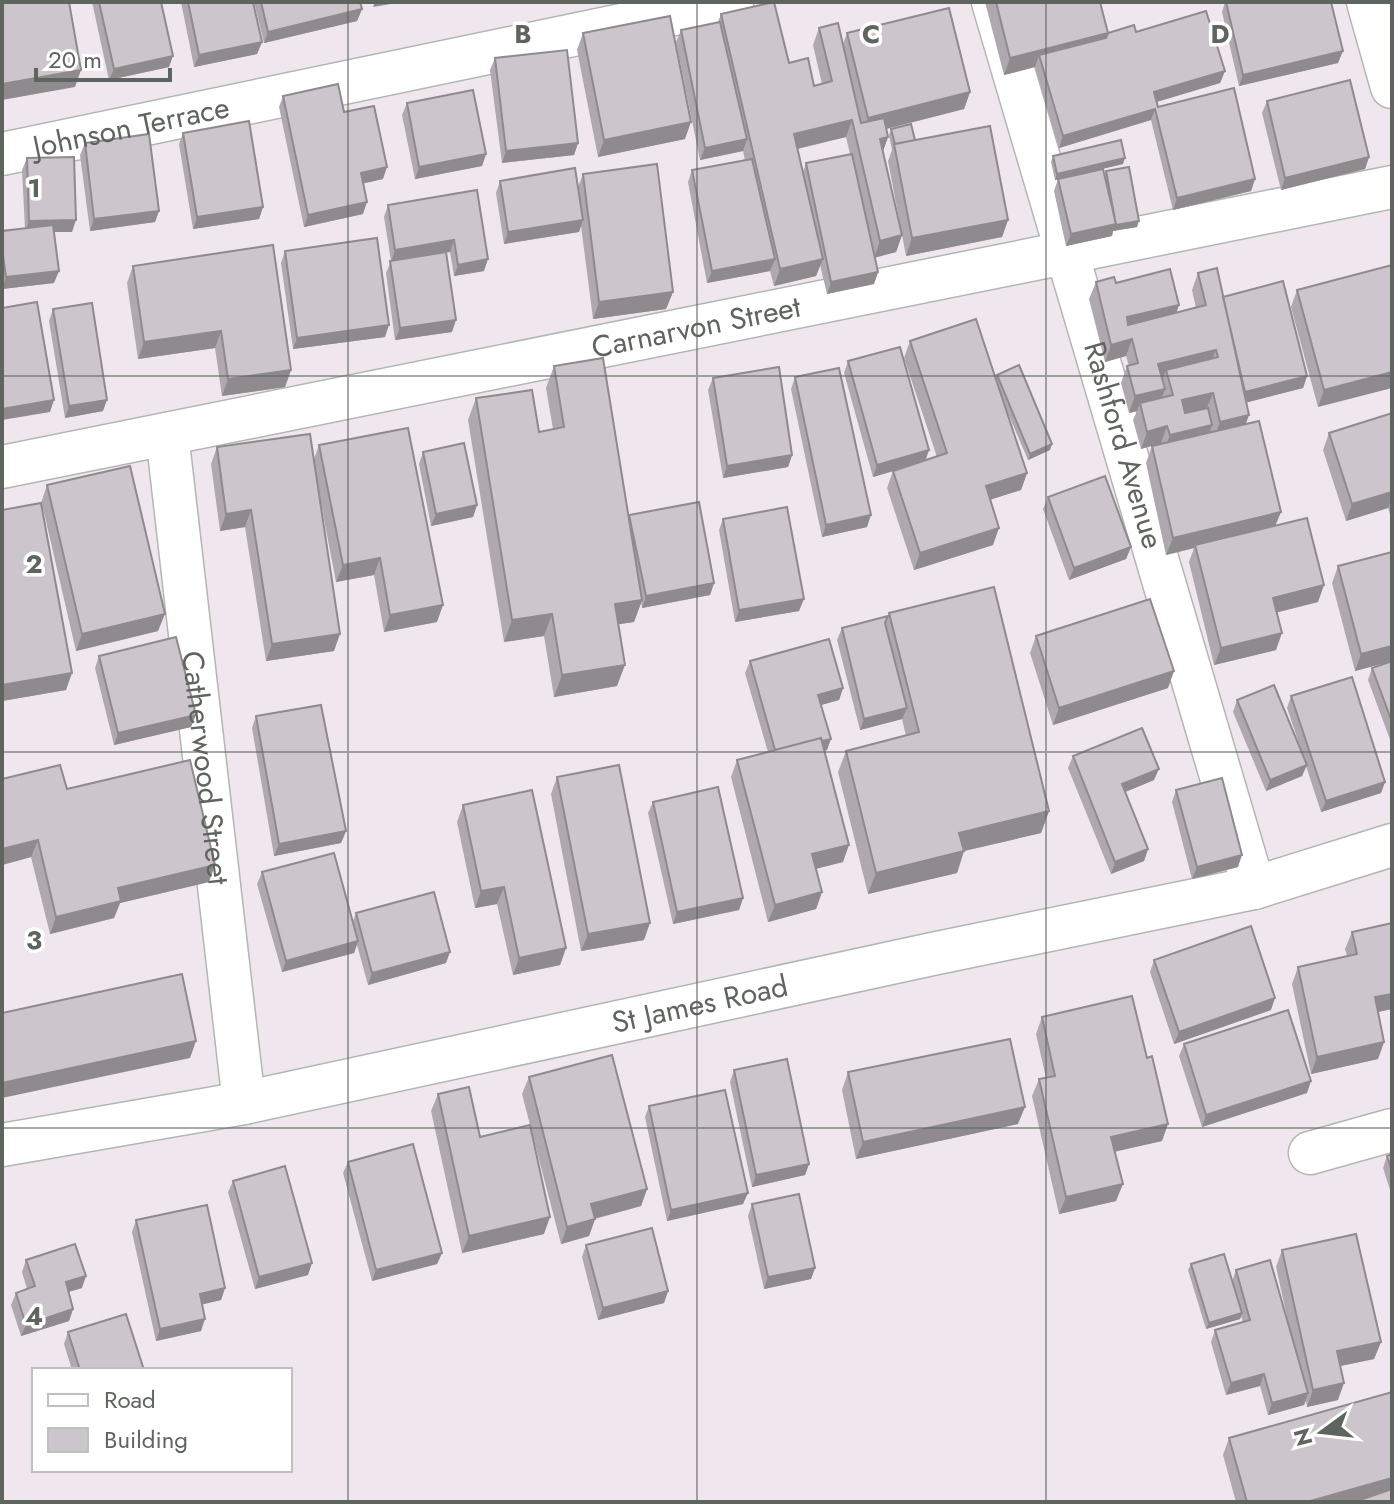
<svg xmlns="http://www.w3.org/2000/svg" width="1394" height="1504" viewBox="0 0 1394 1504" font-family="Jost,sans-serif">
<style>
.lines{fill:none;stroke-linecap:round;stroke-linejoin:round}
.minor-casing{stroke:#b2b7b2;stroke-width:45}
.minor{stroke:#fff;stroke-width:42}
.wall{fill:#afa9af;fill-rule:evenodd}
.shaded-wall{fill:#8f8a8e}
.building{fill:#ccc5cb;stroke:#8f8a8e;stroke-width:2}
.grid{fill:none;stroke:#5e655e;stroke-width:2;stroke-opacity:0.55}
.labels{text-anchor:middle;stroke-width:7;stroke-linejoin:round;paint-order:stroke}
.street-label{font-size:30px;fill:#5e655e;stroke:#fff}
.grid-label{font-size:26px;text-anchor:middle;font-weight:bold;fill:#5e655e;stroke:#fff;stroke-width:7;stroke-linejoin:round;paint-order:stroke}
</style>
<rect width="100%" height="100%" fill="#efe7ed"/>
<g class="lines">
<defs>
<g id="minor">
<path id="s1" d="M993,2L1254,888"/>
<path d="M1368,2L1392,87"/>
<path id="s2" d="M2,154L732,2"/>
<path id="s3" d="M167,434L244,1103"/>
<path id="s4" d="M2,467L1392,187"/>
<path id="s5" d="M2,1145L244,1103L937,953L1254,888L1392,845"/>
<path d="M1310,1153L1392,1130"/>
</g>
</defs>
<!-- minor casing -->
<use href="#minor" class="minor-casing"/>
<!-- minor -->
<use href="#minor" class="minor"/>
</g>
<!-- wall -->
<path class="wall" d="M92,2H161L169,67L109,80Z
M181,2H253L262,42L257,54L194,67Z
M254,2H360L362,9L357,21L264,43Z
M985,2H1100L1108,33L1136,32L1225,71L1220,83L1157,102L1158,107L1255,179L1251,191L1173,210L1151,120L1059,148L1035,67L1004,75Z
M1225,2H1226L1338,63L1239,86L1222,12Z
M721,14L789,63L814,86L822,84L813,45L819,28L843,44L847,33L970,92L964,109L886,129L888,137L883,151L902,235L896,252L875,257L878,272L874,284L827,294L820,265L816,276L774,286L770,271L707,283L688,182L692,170L745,160L743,151L700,160L676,42L681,30L718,22ZM846,137L850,154L806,163L803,172L797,149Z
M583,33L685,139L598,157L577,50Z
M495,58L578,143L574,155L502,163L490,70Z
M283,96L344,112L383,179L363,183V214L304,227L279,107Z
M1267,101L1369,157L1365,169L1281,190L1262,113Z
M407,103L486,154L482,166L415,179L402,115Z
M891,129L915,140L1008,220L1002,237L906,256L888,161L892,150L889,135Z
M183,133L263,207L259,219L193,229L179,144Z
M85,143L159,211L155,222L90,231L80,155Z
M1053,156L1123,164L1055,180L1051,162Z
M27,158L72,232H54V283L2,289V231L25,229L22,170Z
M1106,171L1137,227L1113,231L1112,236L1066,246L1054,191L1058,179L1104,176Z
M583,174L673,292L666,309L593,319L581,226L579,232L504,244L496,193L500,181L578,187Z
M477,190L484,271L454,276L450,252H446L452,332L395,340L386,273L391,261L384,217L388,205Z
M285,251L385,337L293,349L281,263Z
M1392,265L1318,407L1291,307L1297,290Z
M133,266L291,370L285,387L222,396L215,348L138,359L127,283Z
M1198,273L1307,376L1303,388L1246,402V424L1276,525L1318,602L1277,612L1276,650L1214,665L1189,562L1194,548L1166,555L1146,463L1152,446L1161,443L1141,449L1133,420L1137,411L1129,413L1121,383L1127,366H1129L1126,356L1105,362L1089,299L1096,282L1116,283L1179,305L1176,313L1196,308L1192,290Z
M53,309L103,411L65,418L49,321Z
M910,341L996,378L997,375L1050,450L1028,460L1004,404L1027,473L1021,490L990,499L993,545L914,570L887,488L893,471L898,469L873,477L844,373L848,361L926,460L937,457L904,358Z
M554,366L628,518L629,515L714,583L710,595L642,608L641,603L634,622L619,624L617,686L554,697L544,636L504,642L468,420L476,398L539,432L553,429L546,388Z
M795,377L867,527L822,537L791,389Z
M713,378L792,455L788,467L723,478L708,390Z
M1392,413V520L1388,508L1346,521L1323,450L1329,433Z
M319,445L437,622L384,632L374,575L336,582L319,493L334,651L266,661L245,527L220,531L211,464L217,447L314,459Z
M423,452L477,505L473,517L431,526L419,464Z
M47,485L158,631L76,651L42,504L66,690L2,701V510L41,503Z
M1048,497L1131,547L1126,559L1069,580L1043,509Z
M723,519L799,611L735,622L719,530Z
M1392,552V745L1368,680L1372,668L1388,662L1355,671L1332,583L1338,566Z
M889,613L1049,811L1041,833L964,851L957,873L868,894L838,772L846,751L906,736L902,719L860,730L837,640L842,628L888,616Z
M1036,636L1168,688L1053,725L1030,653Z
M99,656L191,727L114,745L95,668Z
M750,661L843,688L839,700L821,705L827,750L824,751L843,862L816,869L822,892L816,909L768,922L731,777L737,760L768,752L745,673Z
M1291,696L1385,782L1381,793L1321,812L1306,766L1302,776L1266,791L1233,712L1237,700L1302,752L1287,708Z
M256,716L346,831L341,843L274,856L252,728Z
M1073,756L1154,780L1125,792L1148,849L1144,861L1111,874L1068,768Z
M557,777L644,940L581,951L551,794Z
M2,779L67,789L209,882L120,903L114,918L50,934L31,857L2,865Z
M1176,790L1238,867L1192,879L1172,802Z
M653,802L743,898L739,910L673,924L648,813Z
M463,805L566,948L560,965L513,975L497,904L475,908L457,822Z
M262,872L353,921L356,913L446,963L368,985L357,945L354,953L282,972L257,884Z
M1392,923V1009L1378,1012L1384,1042L1378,1059L1311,1074L1292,984L1298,967L1347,956L1345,949L1352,932Z
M1154,960L1271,1010L1174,1044L1150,972Z
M1042,1017L1162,1141L1115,1151L1116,1201L1059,1214L1032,1096L1039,1079L1046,1078L1036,1034Z
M1184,1044L1307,1093L1202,1127L1179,1056Z
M734,1070L809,1164L805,1175L752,1187L730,1082Z
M848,1072L1018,1124L856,1159L842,1090Z
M529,1077L647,1189L641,1206L595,1219L589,1236L561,1244L522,1094Z
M438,1094L480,1137L544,1234L462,1253L431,1111Z
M649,1106L743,1204L667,1221L645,1117Z
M1392,1154V1196L1383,1168L1387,1156Z
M348,1162L442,1253L437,1264L372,1281L343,1173Z
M233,1181L308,1275L255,1289L228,1192Z
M752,1204L815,1268L811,1279L764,1289L748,1216Z
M136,1220L225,1288L221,1300L202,1304L201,1331L156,1341L132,1232Z
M586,1245L668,1291L664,1303L598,1320L582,1257Z
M1282,1250L1381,1342L1374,1359L1340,1366L1338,1400L1307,1407L1306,1401L1304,1405L1268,1415L1260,1386L1226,1395L1211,1342L1215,1330L1243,1322L1241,1316L1240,1319L1206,1329L1188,1270L1191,1264L1232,1281L1236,1270L1289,1326L1276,1267Z
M26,1260L82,1288L68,1292L73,1309L69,1321L21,1336L11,1305L16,1293L27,1289L22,1272Z
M68,1332L144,1370H72L64,1344Z
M1229,1438L1392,1502H1236L1223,1455Z"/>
<!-- shaded-wall -->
<path class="shaded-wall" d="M375,2H402L373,7Z
M362,9L357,21L264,43L268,32Z
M1108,33L1102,50L1039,55L1035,67L1004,75L1010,58Z
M262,42L257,54L194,67L199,55Z
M1343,51L1338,63L1239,86L1243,75Z
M173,56L169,67L109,80L114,69Z
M81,70L75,87L2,100V84Z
M1225,71L1220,83L1149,104L1154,92Z
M970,92L964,109L862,135L868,118Z
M1155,109L1151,120L1059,148L1063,136Z
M852,120L846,137L788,151L794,134Z
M691,122L685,139L598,157L604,140Z
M888,137L882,154L880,139Z
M747,139L743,151L700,160L705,148Z
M578,143L574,155L502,163L506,151Z
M486,154L482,166L415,179L419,167Z
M1369,157L1365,169L1281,190L1285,178Z
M1125,158L1123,164L1055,180L1057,174Z
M387,167L383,179L357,185L361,173Z
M1255,179L1251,191L1173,210L1177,198Z
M367,202L363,214L304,227L308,215Z
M263,207L259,219L193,229L197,217Z
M159,211L155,222L90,231L94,219Z
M76,220L72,232H25L29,221Z
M583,220L579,232L504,244L508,232Z
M1008,220L1002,237L906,256L912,238Z
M1139,221L1137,227L1113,231L1112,236L1066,246L1071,234L1116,224Z
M902,235L896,252L874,258L880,241Z
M454,240L450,252L391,262L395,250Z
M488,259L484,271L454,276L458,265Z
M775,259L770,271L707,283L712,271Z
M823,259L816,276L774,286L780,269Z
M59,271L54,283L2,289L6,277Z
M878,272L874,284L827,294L831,282Z
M673,292L666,309L593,319L599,302Z
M1179,305L1173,322L1120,334L1127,317Z
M456,320L452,332L395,340L400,328Z
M389,325L385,337L293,349L297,338Z
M221,331L215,348L138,359L144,342Z
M1132,339L1126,356L1105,362L1111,345Z
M1216,350L1209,367L1166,370L1163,378L1152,381L1158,364Z
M291,370L285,387L222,396L228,379Z
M1392,372V388L1318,407L1324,390Z
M1307,376L1303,388L1241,404L1245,392Z
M1165,389L1159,406L1140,403L1137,411L1129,413L1135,396Z
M1213,393L1206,410L1176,417L1182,400Z
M54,400L50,412L2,420V409Z
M107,400L103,411L65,418L69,406Z
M1249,415L1243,432L1214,439L1220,422Z
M1212,425L1206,442L1163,452L1170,435Z
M1167,426L1161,443L1141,449L1147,432Z
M1052,444L1050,450L1028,460L1030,454Z
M929,450L925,462L873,477L877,465Z
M792,455L788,467L723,478L727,466Z
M1027,473L1021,490L980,503L986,486Z
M1392,492V498L1388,508L1346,521L1352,504Z
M477,505L473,517L431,526L436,514Z
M251,510L245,527L220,531L226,514Z
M1281,512L1274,529L1195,545L1194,548L1166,555L1173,538Z
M871,515L867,527L822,537L826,525Z
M999,528L993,545L914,570L920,553Z
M1131,547L1126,559L1069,580L1074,568Z
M380,558L374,575L336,582L343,565Z
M714,583L710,595L642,608L646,596Z
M1324,585L1318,602L1267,615L1273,598Z
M804,599L799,611L735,622L739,610Z
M642,600L634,622L607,626L615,604Z
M443,605L437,622L384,632L390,615Z
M165,614L158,631L76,651L82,634Z
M552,614L544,636L504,642L512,620Z
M1282,633L1276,650L1214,665L1221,648Z
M340,634L334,651L266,661L272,644Z
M1392,646V661L1355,671L1361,654Z
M625,665L617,686L554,697L562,675Z
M1174,671L1168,688L1053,725L1059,708Z
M72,673L66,690L2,701V685Z
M843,688L839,700L814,707L818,695Z
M907,708L902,719L860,730L864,719Z
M196,715L191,727L114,745L118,733Z
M831,739L827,750L772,766L776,754Z
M1307,765L1302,776L1266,791L1270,780Z
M1159,769L1154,780L1118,795L1122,784Z
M1385,782L1381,793L1321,812L1326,801Z
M1049,811L1041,833L964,851L957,873L868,894L876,873L959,833Z
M346,831L341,843L274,856L279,844Z
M38,840L31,857L2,865V849Z
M849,845L843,862L806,871L812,854Z
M1148,849L1144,861L1111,874L1115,862Z
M1242,855L1238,867L1192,879L1197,867Z
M215,865L209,882L120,903L114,918L50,934L56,917L118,888Z
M504,887L497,904L475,908L481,891Z
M822,892L816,909L768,922L775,905Z
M743,898L739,910L673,924L677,912Z
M650,923L644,940L581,951L588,934Z
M358,941L354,953L282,972L286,961Z
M566,948L560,965L513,975L519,958Z
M450,952L446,963L368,985L372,973Z
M1392,994V1009L1368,1014L1375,997Z
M1275,998L1271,1010L1174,1044L1179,1032Z
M196,1041L190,1058L2,1098V1083Z
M1384,1042L1378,1059L1311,1074L1317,1057Z
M1311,1081L1307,1093L1202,1127L1206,1115Z
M1025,1107L1018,1124L856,1159L863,1142Z
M1168,1124L1162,1141L1105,1154L1111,1137Z
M809,1164L805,1175L752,1187L756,1175Z
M1123,1184L1116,1201L1059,1214L1066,1197Z
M647,1189L641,1206L585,1221L591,1204Z
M748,1193L743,1204L667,1221L671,1210Z
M550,1217L544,1234L462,1253L469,1236Z
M595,1219L589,1236L561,1244L567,1227Z
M442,1253L437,1264L372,1281L376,1270Z
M312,1263L308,1275L255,1289L259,1277Z
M815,1268L811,1279L764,1289L768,1277Z
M86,1276L82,1288L61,1294L66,1282Z
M225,1288L221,1300L196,1306L200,1294Z
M668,1291L664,1303L598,1320L603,1308Z
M73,1309L69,1321L21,1336L26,1325Z
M1242,1313L1240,1319L1206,1329L1209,1323Z
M205,1319L201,1331L156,1341L160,1329Z
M1381,1342L1374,1359L1331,1368L1337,1351Z
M1264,1374L1260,1386L1226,1395L1231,1383Z
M1344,1383L1338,1400L1307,1407L1313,1390Z
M1308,1393L1304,1405L1268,1415L1272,1403Z
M1392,1478V1493L1362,1502H1307Z"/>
<!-- building -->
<path class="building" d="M2,2H69L81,70L2,84Z
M99,2H161L173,56L114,69Z
M188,2H253L262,42L199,55Z
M261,2H360L362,9L268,32Z
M774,2L789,63L808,58L814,86L832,81L819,28L838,23L861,123L884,118L888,137L880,139L902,235L880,241L852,120L794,134L823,259L780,269L721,14Z
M996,2H1100L1108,33L1010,58Z
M1226,2H1331L1343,51L1243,75Z
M949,8L970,92L868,118L847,33Z
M1206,11L1225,71L1154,92L1158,107L1234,88L1255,179L1177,198L1155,109L1063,136L1039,55L1106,38L1108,33L1105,34L1134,25L1136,32Z
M670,16L691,122L604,140L583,33Z
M720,22L747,139L705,148L681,30Z
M567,50L578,143L506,151L495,58Z
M1350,80L1369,157L1285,178L1267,101Z
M338,84L344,112L374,106L387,167L361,173L367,202L308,215L283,96Z
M473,90L486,154L419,167L407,103Z
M249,121L263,207L197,217L183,133Z
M911,124L915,140L895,144L891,129Z
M990,126L1008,220L912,238L894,144Z
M149,134L159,211L94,219L85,143Z
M1121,140L1125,158L1057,174L1053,156Z
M852,154L878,272L831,282L806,163Z
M74,157L76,220L29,221L27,158Z
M752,159L775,259L712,271L692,170Z
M657,164L673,292L599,302L583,174Z
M1129,167L1139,221L1116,225L1106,171Z
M575,168L583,220L508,232L500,181Z
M1103,169L1116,224L1071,234L1058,179Z
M477,190L488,259L458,265L454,240L395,250L388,205Z
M53,225L59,271L6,277L2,248V231Z
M377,238L389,325L297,338L285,251Z
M273,245L291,370L228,379L221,331L144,342L133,266Z
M446,252L456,320L400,328L390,261Z
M1392,265V372L1324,390L1297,290Z
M1217,268L1249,415L1220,422L1213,393L1182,400L1185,413L1208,408L1212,425L1170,435L1167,426L1147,432L1140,403L1173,395L1166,370L1218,357L1216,350L1158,364L1165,389L1135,396L1127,366L1138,363L1132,339L1111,345L1096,282L1114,277L1116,283L1170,269L1179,305L1127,317L1128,325L1206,305L1198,273Z
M1283,281L1307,376L1245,392L1223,297Z
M37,302L54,400L2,409V308Z
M92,303L107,400L69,406L53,309Z
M976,319L1027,473L986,486L999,528L920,553L893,471L947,453L910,341Z
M900,347L929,450L877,465L848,361Z
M603,358L642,600L615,604L625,665L562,675L552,614L512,620L476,398L532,390L539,432L564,427L554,366Z
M1019,365L1052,444L1030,454L997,375Z
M779,367L792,455L727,466L713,378Z
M839,368L871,515L826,525L795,377Z
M1392,413V492L1352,504L1329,433Z
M1259,421L1281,512L1173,538L1152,446Z
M408,428L443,605L390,615L380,558L343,565L319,445Z
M310,434L340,634L272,644L251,510L226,514L217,447Z
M464,443L477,505L436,514L423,452Z
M130,466L165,614L82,634L47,485Z
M1105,476L1131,547L1074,568L1048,497Z
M699,502L714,583L646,596L629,515Z
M41,503L72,673L2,685V510Z
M787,507L804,599L739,610L723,519Z
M1307,518L1324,585L1273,598L1282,633L1221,648L1195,545Z
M1392,552V646L1361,654L1338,566Z
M994,587L1049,811L959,833L964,851L876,873L846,751L919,732L889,613Z
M1150,599L1174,671L1059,708L1036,636Z
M888,616L885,623L907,708L864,719L842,628Z
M176,637L196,715L118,733L99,656Z
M829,639L843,688L818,695L831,739L822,741L821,738L775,750L750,661Z
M1392,661V722L1372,668Z
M1352,677L1385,782L1326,801L1291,696Z
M1274,685L1307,765L1270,780L1237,700Z
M321,705L346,831L279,844L256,716Z
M1142,728L1159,769L1122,784L1148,849L1115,862L1073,756Z
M821,738L849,845L812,854L822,892L775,905L737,760Z
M190,760L215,865L118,888L121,901L56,917L38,840L2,849V779L60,765L67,789Z
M619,765L650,923L588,934L557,777Z
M1222,778L1242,855L1197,867L1176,790Z
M718,787L743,898L677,912L653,802Z
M532,790L566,948L519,958L504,887L481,891L463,805Z
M334,853L358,941L286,961L262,872Z
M434,892L450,952L372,973L356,913Z
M1392,923V994L1375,997L1384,1042L1317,1057L1298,967L1357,954L1352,932Z
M1251,926L1275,998L1179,1032L1154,960Z
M182,974L196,1041L2,1083V1013Z
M1132,996L1147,1058L1152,1056L1168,1124L1111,1137L1123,1184L1066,1197L1039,1079L1055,1076L1042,1017Z
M1288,1010L1311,1081L1206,1115L1184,1044Z
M1010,1039L1025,1107L863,1142L848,1072Z
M612,1055L647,1189L591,1204L595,1219L567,1227L529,1077Z
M787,1059L809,1164L756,1175L734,1070Z
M469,1087L480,1137L530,1125L550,1217L469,1236L438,1094Z
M725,1090L748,1193L671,1210L649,1106Z
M413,1144L442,1253L376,1270L348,1162Z
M1392,1154V1171L1387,1156Z
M285,1166L312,1263L259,1277L233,1181Z
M799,1194L815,1268L768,1277L752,1204Z
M207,1205L225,1288L200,1294L205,1319L160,1329L136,1220Z
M652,1228L668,1291L603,1308L586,1245Z
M1356,1234L1381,1342L1337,1351L1344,1383L1313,1390L1282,1250Z
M75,1244L86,1276L66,1282L73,1309L26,1325L16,1293L35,1286L26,1260Z
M1224,1254L1242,1313L1209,1323L1191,1264Z
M1270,1260L1308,1393L1272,1403L1264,1374L1231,1383L1215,1330L1250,1320L1236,1270Z
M126,1314L144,1370H80L68,1332Z
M1392,1392V1478L1307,1502H1247L1229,1438Z
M1392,1489V1502H1354Z"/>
<!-- grid -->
<path class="grid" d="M348,2V1502M697,2V1502M1046,2V1502M2,376H1392M2,752H1392M2,1128H1392"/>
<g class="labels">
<!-- street labels -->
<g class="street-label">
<text dy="10" stroke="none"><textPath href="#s2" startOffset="132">Johnson Terrace</textPath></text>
<text dy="10" stroke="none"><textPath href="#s4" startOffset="708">Carnarvon Street</textPath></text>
<text dy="10" stroke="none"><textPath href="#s1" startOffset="462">Rashford Avenue</textPath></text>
<text dy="10" stroke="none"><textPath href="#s3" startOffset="336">Catherwood Street</textPath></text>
<text dy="10" stroke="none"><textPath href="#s5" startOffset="712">St James Road</textPath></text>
</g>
</g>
<g class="grid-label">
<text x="523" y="43">B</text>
<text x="871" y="43">C</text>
<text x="1220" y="43">D</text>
<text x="34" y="197">1</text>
<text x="34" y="573">2</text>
<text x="34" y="949">3</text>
<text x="34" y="1325">4</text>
</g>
<!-- border -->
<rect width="1394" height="1504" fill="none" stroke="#5e655e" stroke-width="8"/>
<!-- legend -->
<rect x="32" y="1368" width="260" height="104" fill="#ffffff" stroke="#bfc1bf" stroke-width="2"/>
<rect x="48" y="1394" width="40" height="12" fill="#ffffff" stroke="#bfc1bf" stroke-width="2"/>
<text x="104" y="1408" font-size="24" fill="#5e655e">Road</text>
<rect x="48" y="1428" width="40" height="24" fill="#ccc5cb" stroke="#bfc1bf" stroke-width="2"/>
<text x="104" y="1448" font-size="24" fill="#5e655e">Building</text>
<!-- north arrow -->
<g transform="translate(1322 1432) rotate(255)" stroke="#ffffff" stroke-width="6" paint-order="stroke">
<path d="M0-6L14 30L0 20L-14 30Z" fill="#5e655e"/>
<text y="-12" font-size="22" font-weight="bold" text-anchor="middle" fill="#5e655e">N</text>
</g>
<!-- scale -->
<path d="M36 68v12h134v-12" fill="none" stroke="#5e655e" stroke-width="4"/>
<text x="48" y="68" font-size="24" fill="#5e655e" stroke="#ffffff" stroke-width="6" paint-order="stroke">20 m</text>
</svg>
